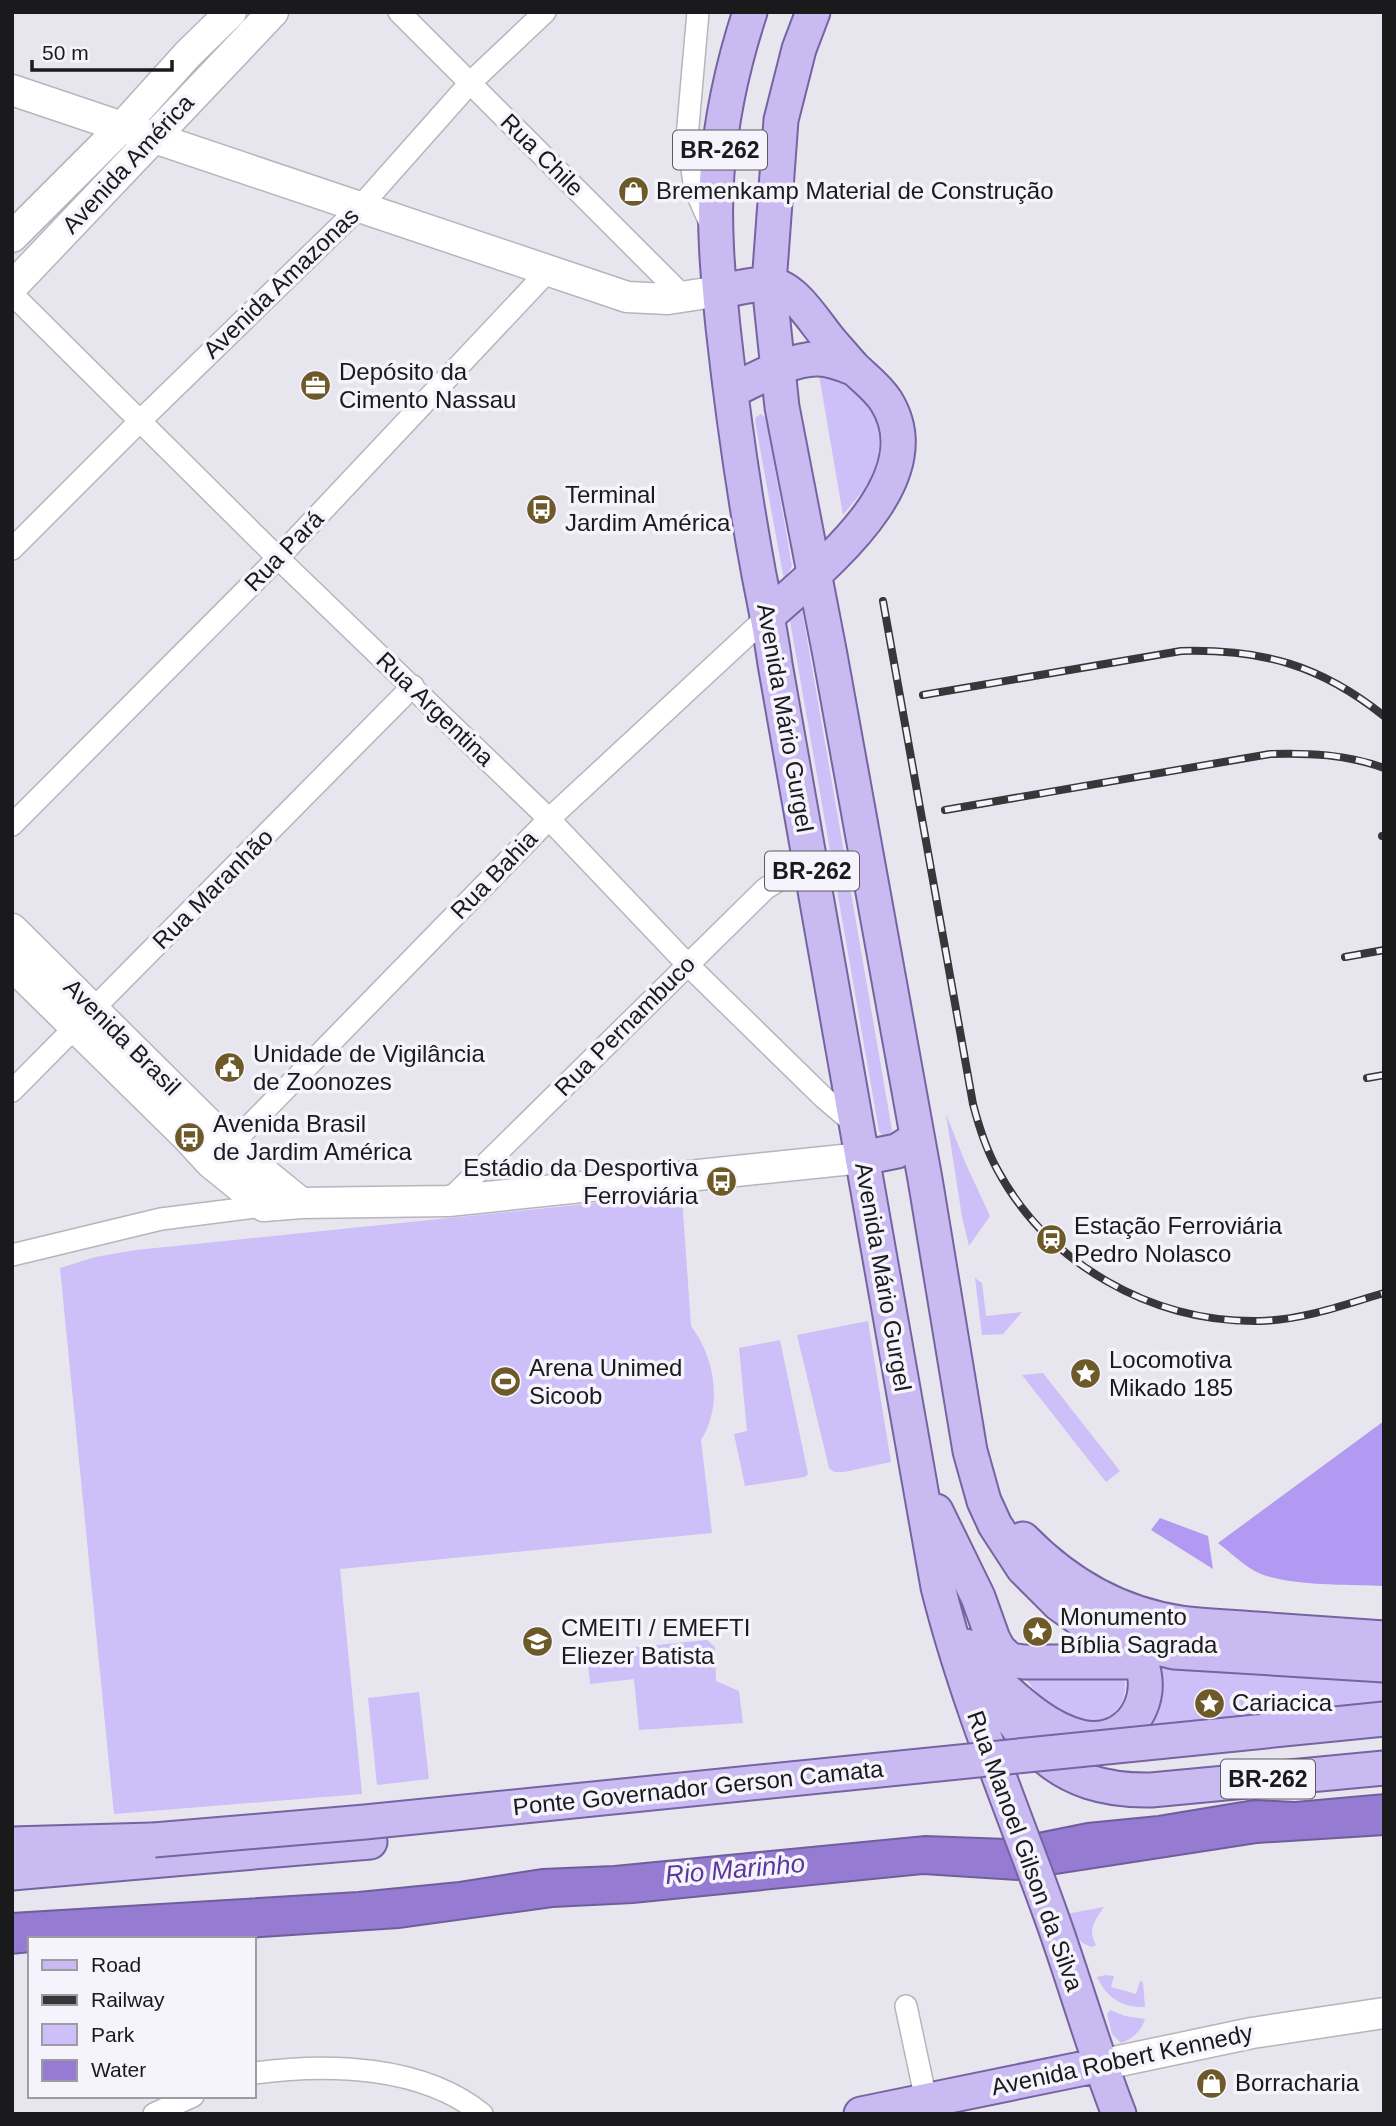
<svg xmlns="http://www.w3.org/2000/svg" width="1396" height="2126" viewBox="0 0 1396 2126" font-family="Helvetica,sans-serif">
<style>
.green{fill:#cdbff7}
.forest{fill:#b29af2}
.water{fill:#957cd2;stroke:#705e9b;stroke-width:2}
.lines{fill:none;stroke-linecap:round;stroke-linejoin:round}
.street-casing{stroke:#b6b5bc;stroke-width:24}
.secondary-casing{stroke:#b6b5bc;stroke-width:33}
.primary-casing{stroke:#7664a1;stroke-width:37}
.street{stroke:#fff;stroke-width:21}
.secondary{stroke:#fff;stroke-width:30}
.primary{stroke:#cabaf2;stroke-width:33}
.rail-casing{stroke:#373639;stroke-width:8}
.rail{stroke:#f5f3fb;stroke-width:5;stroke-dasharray:16;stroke-linecap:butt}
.primary-bridge-casing{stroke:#7664a1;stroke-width:37;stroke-linecap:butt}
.primary-bridge{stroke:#cabaf2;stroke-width:33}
.labels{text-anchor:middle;stroke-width:7;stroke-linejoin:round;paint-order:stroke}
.shield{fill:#f5f3fb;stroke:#5c5a5f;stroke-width:2}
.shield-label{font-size:23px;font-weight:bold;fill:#1a191c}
.street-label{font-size:24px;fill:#1a191c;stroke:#f5f3fb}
.poi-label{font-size:24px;fill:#1a191c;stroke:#f5f3fb;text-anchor:start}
.water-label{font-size:26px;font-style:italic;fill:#5b369c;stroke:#f5f3fb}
</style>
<rect width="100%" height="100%" fill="#e7e6ee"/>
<!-- green -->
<path class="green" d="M828,367L860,392L881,418L885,450L875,476L843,515L818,369Z
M761,414L766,418L792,566L784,580L755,421L756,417Z
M800,598L892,1130L890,1136L883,1137L879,1131L788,609Z
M946,1114L965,1162L990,1216L969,1246L962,1217Z
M682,1197L691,1326C715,1358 723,1406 701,1440L712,1533L340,1569L362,1794L114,1814L60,1268L95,1257L136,1250L645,1198Z
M975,1278L982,1283L986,1316L1022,1312L1003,1334L982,1335Z
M868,1321L891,1462L844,1472H834L829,1468L797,1335Z
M780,1340L808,1474L805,1477L745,1486L734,1434L747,1431L739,1348Z
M1043,1373L1120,1471L1106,1482L1022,1375Z
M707,1640L715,1647L716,1681L739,1691L743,1723L639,1730L634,1679L590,1684L587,1652Z
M1156,1665L1205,1671L1384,1683V1709L1137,1735Z
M1123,1672C1134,1710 1101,1731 1068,1716C1049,1707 1035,1692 1024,1676Z
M419,1692L429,1779L377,1785L368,1698Z
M1104,1907C1095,1920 1087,1930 1096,1945L1092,1947C1075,1942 1072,1929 1066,1914Z
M1106,1975L1114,1976L1111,1987L1136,1994L1140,1981L1143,1982L1145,2007C1122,2008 1107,1998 1097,1977Z
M1110,2010L1125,2016L1145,2019C1141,2031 1134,2038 1121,2043L1112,2034L1107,2014Z"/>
<!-- forest -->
<path class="forest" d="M1384,1421V1586C1350,1584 1281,1587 1253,1570C1241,1563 1230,1552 1218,1543Z
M1160,1518L1208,1536L1213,1569L1151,1530Z"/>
<!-- water -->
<path class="water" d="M1384,1794V1835L1257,1843L1017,1880L923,1874L633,1903L553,1907L399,1928L229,1939H30V1952L12,1954V1913L358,1892L459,1882L542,1869L614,1866L925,1836L1008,1839L1087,1823L1158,1816L1254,1800L1295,1802Z"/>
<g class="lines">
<defs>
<path id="street" d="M399,12L685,298
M698,12L687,137L695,189L710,223
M12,294L278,558L549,819L687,964L823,1097L856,1125
M12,549L140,421L360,207L470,83L545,12
M12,825L278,558L549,270
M12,1091L413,686
M221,1155L549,819L768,616
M448,1201L765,889L788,874L811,865
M12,1255L161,1219L264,1206
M906,2006L926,2100
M254,2073C327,2063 422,2065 482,2114
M154,2114L193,2096"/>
<path id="secondary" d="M12,90L627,297L668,299L720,291
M12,237L123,126L188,54L231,12
M12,287L273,12
M12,929L231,1146L301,1203
M12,965L187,1137L211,1163L264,1206L301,1203L448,1201L862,1158
M1100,2065L1252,2033L1384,2013"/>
<path id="primary" d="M750,12C733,64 721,118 717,173C713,224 718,277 723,327C732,409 744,494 759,575C765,605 771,634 775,664L938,1587C966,1699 1011,1805 1050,1913C1074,1979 1093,2048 1119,2114
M813,12L799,49L781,120L769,284L782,407L830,655L925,1179L970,1451L984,1501L995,1525L1023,1568L1059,1604L1080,1619L1125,1640L1174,1652L1384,1665
M720,291C735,289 752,284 767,284C794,284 816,325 832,343C839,351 846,359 853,367C865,379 877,387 886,401C936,481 819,569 768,616
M731,391C755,380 791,358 818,359C831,359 843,364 855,369
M862,1158L897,1151L917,1138
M936,1511L978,1597L993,1639L999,1650L1010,1660L1024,1662H1130L1135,1650
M1023,1539C1066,1583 1119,1614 1181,1623C1205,1626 1231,1627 1256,1629C1298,1632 1341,1635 1384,1638
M966,1646C1016,1727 1042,1792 1151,1790L1384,1768
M1000,1685C1022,1705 1050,1730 1081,1737C1138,1749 1167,1680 1126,1641
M12,1844L152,1840
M12,1873L370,1842
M861,2114L1100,2065"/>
</defs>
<!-- street casing -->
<use href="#street" class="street-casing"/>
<!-- secondary casing -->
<use href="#secondary" class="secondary-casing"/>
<!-- primary casing -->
<use href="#primary" class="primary-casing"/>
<!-- street -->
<use href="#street" class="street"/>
<!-- secondary -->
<use href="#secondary" class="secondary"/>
<!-- primary -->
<use href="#primary" class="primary"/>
<defs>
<path id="rail" d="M883,601L973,1104C979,1127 986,1149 997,1169C1048,1264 1152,1323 1260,1321C1303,1320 1343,1305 1384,1293
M923,695L1181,651C1263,649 1320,665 1384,716
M945,810L1270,754C1309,753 1346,754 1384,768
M1382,836H1384
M1345,957L1384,950
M1367,1078L1384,1075"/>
</defs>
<!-- rail casing -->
<use href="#rail" class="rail-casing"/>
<!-- rail -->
<use href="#rail" class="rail"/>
<defs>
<path id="primary-bridge" d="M154,1840L365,1822L1384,1719"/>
</defs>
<!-- primary-bridge casing -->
<use href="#primary-bridge" class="primary-bridge-casing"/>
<!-- primary-bridge -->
<use href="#primary-bridge" class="primary-bridge"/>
</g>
<!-- icons -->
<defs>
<symbol id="shop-disc" viewBox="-11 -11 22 22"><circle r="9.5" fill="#6d5a28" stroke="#f5f3fb"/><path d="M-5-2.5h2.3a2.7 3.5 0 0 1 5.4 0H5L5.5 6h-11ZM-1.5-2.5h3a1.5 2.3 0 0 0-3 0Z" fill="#fff"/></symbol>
<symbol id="office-disc" viewBox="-11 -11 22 22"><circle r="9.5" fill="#6d5a28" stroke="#f5f3fb"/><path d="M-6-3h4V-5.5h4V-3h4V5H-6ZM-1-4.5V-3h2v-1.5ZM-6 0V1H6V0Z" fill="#fff"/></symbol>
<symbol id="bus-disc" viewBox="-11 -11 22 22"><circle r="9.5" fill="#6d5a28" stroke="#f5f3fb"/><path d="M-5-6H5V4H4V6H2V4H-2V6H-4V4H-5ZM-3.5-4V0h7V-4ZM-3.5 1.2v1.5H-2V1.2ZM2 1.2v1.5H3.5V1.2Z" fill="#fff"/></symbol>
<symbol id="civic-disc" viewBox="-11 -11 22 22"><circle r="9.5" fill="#6d5a28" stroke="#f5f3fb"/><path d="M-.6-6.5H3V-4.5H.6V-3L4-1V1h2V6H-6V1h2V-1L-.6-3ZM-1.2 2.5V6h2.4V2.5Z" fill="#fff"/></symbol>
<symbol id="station-disc" viewBox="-11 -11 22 22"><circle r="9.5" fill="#6d5a28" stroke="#f5f3fb"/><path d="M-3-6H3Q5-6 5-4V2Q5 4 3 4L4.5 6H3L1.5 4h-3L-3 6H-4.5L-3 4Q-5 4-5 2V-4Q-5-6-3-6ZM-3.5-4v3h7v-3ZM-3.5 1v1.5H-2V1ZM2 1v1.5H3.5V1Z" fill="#fff"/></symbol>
<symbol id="sight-disc" viewBox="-11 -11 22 22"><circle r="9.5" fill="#6d5a28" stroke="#f5f3fb"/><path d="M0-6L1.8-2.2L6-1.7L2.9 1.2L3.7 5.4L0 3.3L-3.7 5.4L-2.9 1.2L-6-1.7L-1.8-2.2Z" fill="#fff"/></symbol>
<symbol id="stadium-disc" viewBox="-11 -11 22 22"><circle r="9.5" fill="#6d5a28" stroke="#f5f3fb"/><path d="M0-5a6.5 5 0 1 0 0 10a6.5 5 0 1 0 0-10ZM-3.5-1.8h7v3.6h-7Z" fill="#fff"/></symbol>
<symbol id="school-disc" viewBox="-11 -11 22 22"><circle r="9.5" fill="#6d5a28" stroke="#f5f3fb"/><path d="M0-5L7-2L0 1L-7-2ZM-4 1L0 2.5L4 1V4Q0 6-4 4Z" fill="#fff"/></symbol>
</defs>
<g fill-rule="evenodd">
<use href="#shop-disc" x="616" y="174" width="35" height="35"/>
<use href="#office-disc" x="298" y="368" width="35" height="35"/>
<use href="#bus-disc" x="524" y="492" width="35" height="35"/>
<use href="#civic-disc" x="212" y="1050" width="35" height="35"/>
<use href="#bus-disc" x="172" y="1120" width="35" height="35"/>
<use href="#bus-disc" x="704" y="1164" width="35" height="35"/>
<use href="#station-disc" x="1034" y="1222" width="35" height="35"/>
<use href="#sight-disc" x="1068" y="1356" width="35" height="35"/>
<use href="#stadium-disc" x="488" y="1364" width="35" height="35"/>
<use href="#sight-disc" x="1020" y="1614" width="35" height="35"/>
<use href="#school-disc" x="520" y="1624" width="35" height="35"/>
<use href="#sight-disc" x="1192" y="1686" width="35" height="35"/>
<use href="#shop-disc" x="1194" y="2066" width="35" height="35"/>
</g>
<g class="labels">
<!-- shield labels -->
<g class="shield">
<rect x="673" y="130.5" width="94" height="39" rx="5"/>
<rect x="765" y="851.5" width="94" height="39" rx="5"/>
<rect x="1221" y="1759.5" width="94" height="39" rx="5"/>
</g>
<g class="shield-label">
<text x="720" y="158">BR-262</text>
<text x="812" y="879">BR-262</text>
<text x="1268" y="1787">BR-262</text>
</g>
<!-- street labels -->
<g class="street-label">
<text transform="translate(542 155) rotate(45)" y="8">Rua Chile</text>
<text transform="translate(128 164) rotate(-47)" y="8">Avenida América</text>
<text transform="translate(281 283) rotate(-44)" y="8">Avenida Amazonas</text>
<text transform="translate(284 551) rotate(-46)" y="8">Rua Pará</text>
<text transform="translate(435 709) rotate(44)" y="8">Rua Argentina</text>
<text transform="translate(785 718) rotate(80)" y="8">Avenida Mário Gurgel</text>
<text transform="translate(494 875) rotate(-46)" y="8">Rua Bahia</text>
<text transform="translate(213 889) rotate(-45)" y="8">Rua Maranhão</text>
<text transform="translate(625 1026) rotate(-45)" y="8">Rua Pernambuco</text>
<text transform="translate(122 1037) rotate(45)" y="8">Avenida Brasil</text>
<text transform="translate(883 1277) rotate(80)" y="8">Avenida Mário Gurgel</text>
<text transform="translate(698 1788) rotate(-6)" y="8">Ponte Governador Gerson Camata</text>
<text transform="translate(1025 1851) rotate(70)" y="8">Rua Manoel Gilson da Silva</text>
<text transform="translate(1122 2060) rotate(-12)" y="8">Avenida Robert Kennedy</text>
</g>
<!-- poi labels -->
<g class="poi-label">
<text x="656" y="199">Bremenkamp Material de Construção</text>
<text x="339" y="380">Depósito da<tspan x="339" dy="28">Cimento Nassau</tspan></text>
<text x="565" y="503">Terminal<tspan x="565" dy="28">Jardim América</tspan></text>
<text x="253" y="1062">Unidade de Vigilância<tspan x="253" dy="28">de Zoonozes</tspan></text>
<text x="213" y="1132">Avenida Brasil<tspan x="213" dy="28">de Jardim América</tspan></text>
<text x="698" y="1176" text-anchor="end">Estádio da Desportiva<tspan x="698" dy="28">Ferroviária</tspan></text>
<text x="1074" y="1234">Estação Ferroviária<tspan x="1074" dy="28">Pedro Nolasco</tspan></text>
<text x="1109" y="1368">Locomotiva<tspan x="1109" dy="28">Mikado 185</tspan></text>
<text x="529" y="1376">Arena Unimed<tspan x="529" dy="28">Sicoob</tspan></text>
<text x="1060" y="1625">Monumento<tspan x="1060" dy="28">Bíblia Sagrada</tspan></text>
<text x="561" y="1636">CMEITI / EMEFTI<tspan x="561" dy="28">Eliezer Batista</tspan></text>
<text x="1232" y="1711">Cariacica</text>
<text x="1235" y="2091">Borracharia</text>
</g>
<!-- water labels -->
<g class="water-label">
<text transform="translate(735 1869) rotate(-5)" y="9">Rio Marinho</text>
</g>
</g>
<!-- border -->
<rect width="1396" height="2126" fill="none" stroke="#1a191c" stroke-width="28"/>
<!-- legend -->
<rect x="28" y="1937" width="228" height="161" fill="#f5f3fb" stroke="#9d9ca2" stroke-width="2"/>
<rect x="42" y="1960" width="35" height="10" fill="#cabaf2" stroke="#9d9ca2" stroke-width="2"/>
<text x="91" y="1972" font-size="21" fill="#1a191c">Road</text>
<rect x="42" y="1995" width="35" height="10" fill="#373639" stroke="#9d9ca2" stroke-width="2"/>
<text x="91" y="2007" font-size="21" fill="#1a191c">Railway</text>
<rect x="42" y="2024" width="35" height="21" fill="#cdbff7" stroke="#9d9ca2" stroke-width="2"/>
<text x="91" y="2042" font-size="21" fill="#1a191c">Park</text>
<rect x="42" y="2060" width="35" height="21" fill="#957cd2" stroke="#9d9ca2" stroke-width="2"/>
<text x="91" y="2077" font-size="21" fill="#1a191c">Water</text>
<!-- scale -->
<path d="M32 60v10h140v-10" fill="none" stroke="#1a191c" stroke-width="3.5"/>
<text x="42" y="60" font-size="21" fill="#1a191c" stroke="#f5f3fb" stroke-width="5" paint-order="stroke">50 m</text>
</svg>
